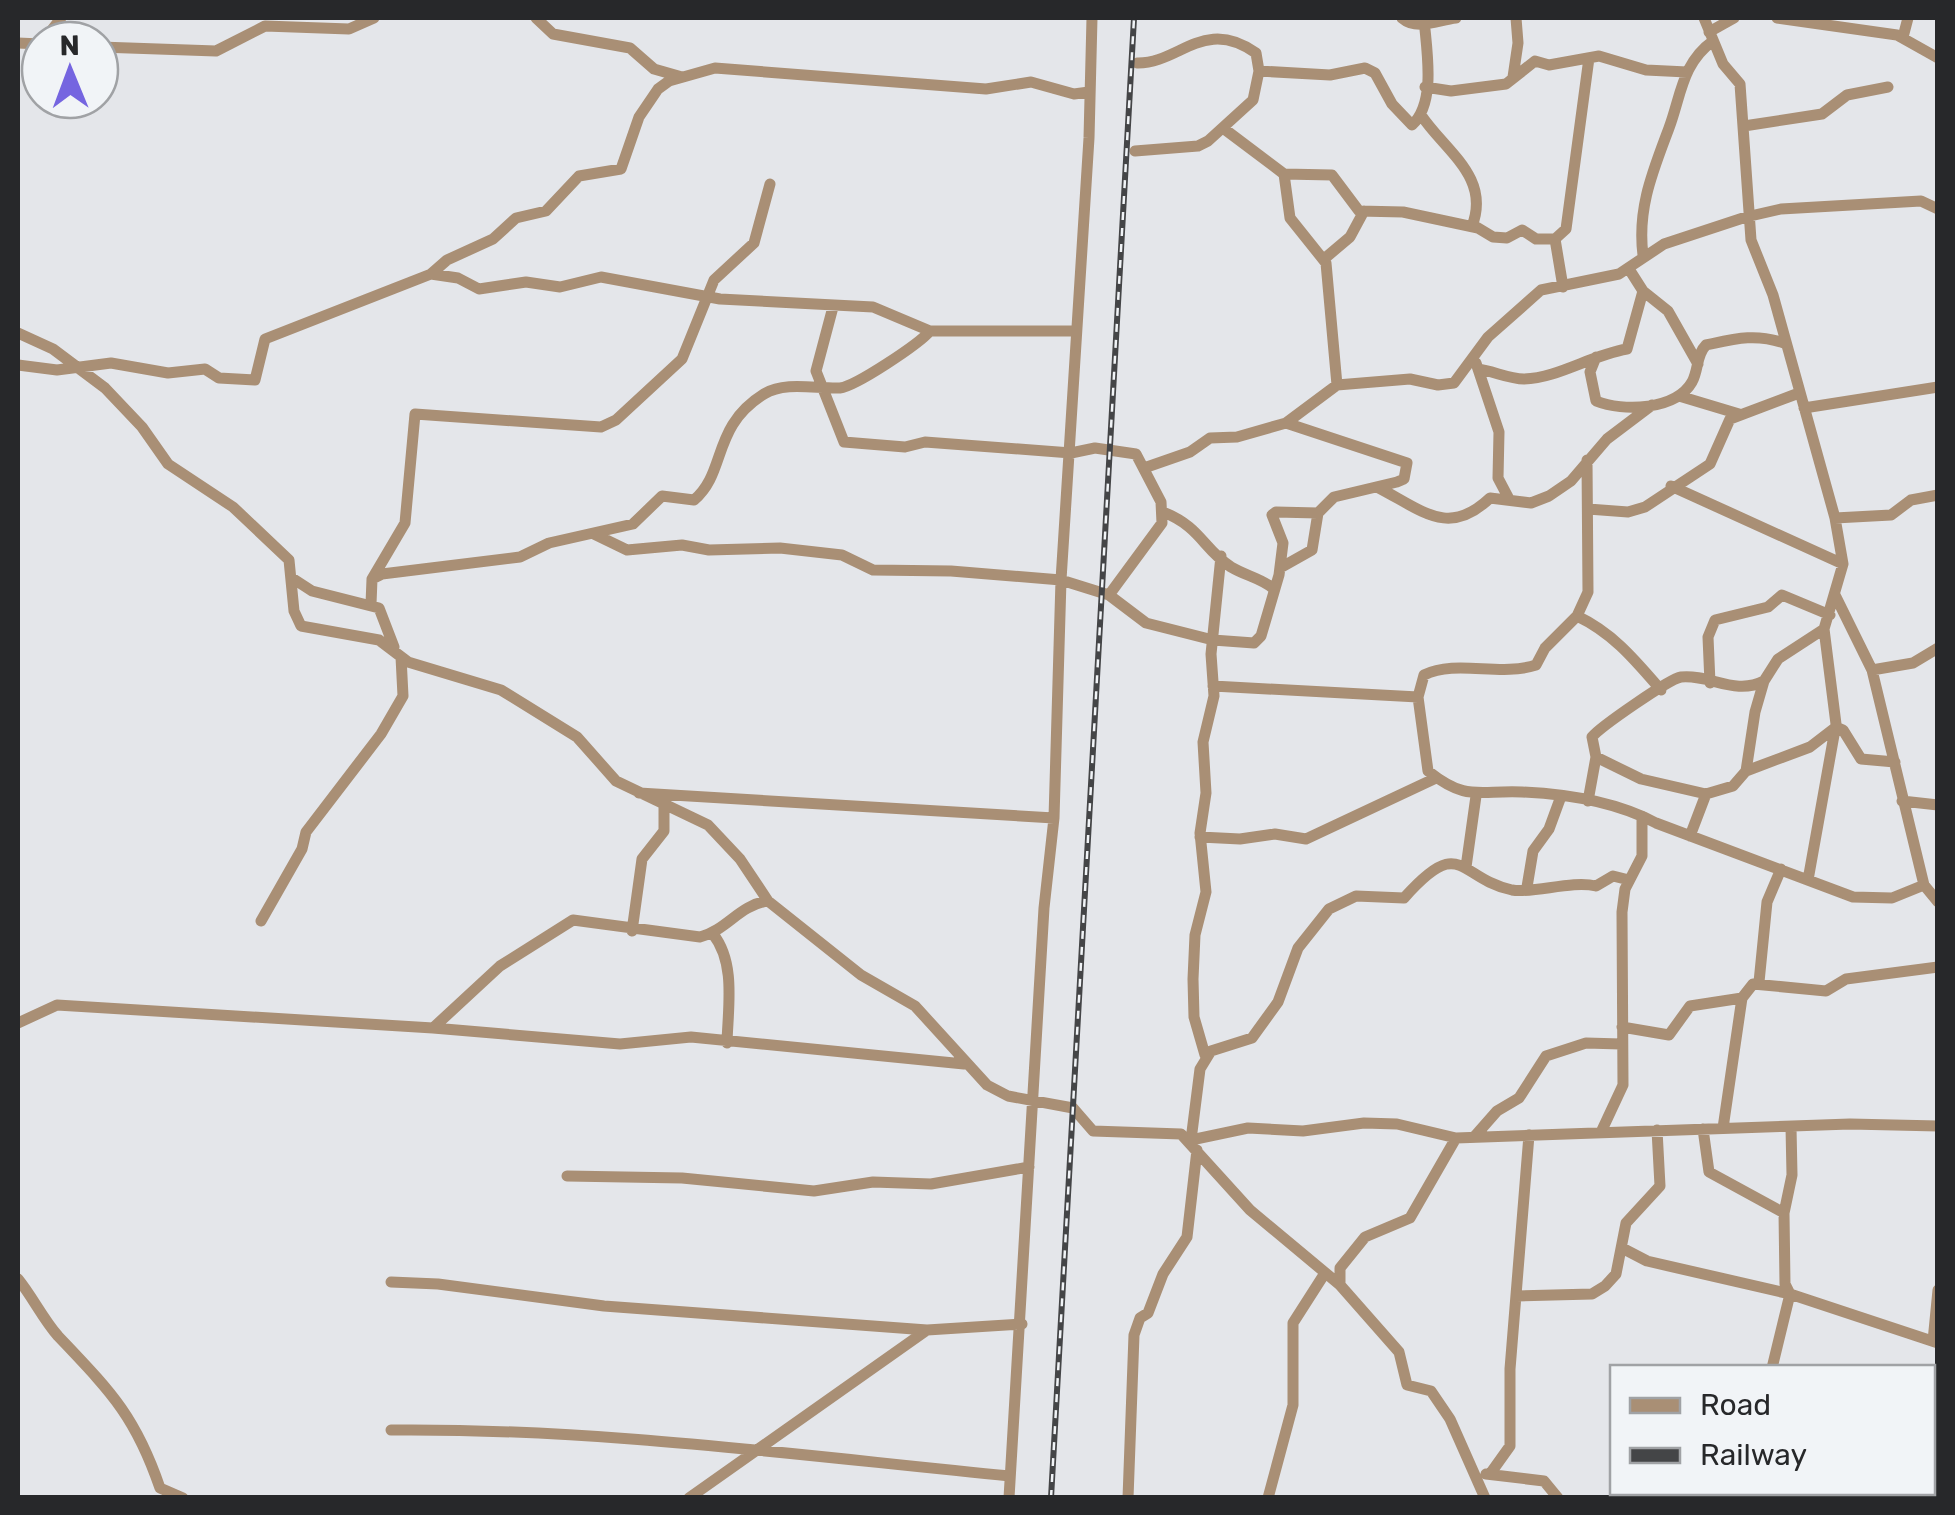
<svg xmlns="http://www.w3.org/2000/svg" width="1955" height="1515" viewBox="0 0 1955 1515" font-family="Rubik,sans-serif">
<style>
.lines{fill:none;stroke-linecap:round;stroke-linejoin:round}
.street{stroke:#a98f75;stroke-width:11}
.rail-casing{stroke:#444547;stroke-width:6}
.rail{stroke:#f1f4f7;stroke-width:2.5;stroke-dasharray:8;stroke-linecap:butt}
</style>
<rect width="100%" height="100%" fill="#e4e6ea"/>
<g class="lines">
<!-- street -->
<path class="street" d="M536,18L553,34L630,48L654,69L682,77
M1402,18C1417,31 1438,20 1456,18
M1777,18L1897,35L1938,58
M1709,32L1734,18
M1903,37L1908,18
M44,40L61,18
M18,43L40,44
M100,47L216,51L265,26L349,29L374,18
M1259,71L1330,75L1365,68L1375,73L1392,104L1412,125C1437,102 1426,48 1424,18
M1513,77L1518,43L1516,18
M1425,87L1451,91L1506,84L1535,61L1549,65L1599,56L1646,70L1687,72
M1421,115C1445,151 1491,177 1472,226
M1744,126L1822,114L1847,95L1888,87
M1223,128L1284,174L1290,218L1326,263L1337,385
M1135,151L1198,146L1208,141L1253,100L1259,71L1256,53C1204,16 1179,64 1137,63
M1284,174L1332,175L1359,211L1403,212L1478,228L1493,237L1507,238L1522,230L1536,239H1555L1566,229L1589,58
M1555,239L1563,287
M1643,255C1637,208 1653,171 1669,128C1681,96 1682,63 1713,41
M1324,259L1350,237L1364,211
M1629,269L1643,291L1668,311L1698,364
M431,274L447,260L493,239L516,218L546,211L579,176L621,169L639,117L658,89L669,81L715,68L986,89L1031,82L1074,94L1089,92
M833,307L816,371L844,442L905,447L925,442L1071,453L1095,448L1136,454L1161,502L1162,523L1109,595
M18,333L53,349L105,388L142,427L168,464L233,507L289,560L294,611L301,626L379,640L408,662L501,690L577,737L616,781L708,825L740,859L768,901L861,975L915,1006L987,1085L1008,1096L1073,1108L1093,1131L1181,1134L1250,1210L1340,1285L1399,1352L1407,1385L1431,1391L1450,1419L1485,1498
M1596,357L1590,372L1596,401C1623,412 1676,410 1692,382C1699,369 1696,355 1706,345C1734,339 1755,333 1784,343
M1476,363L1499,432L1498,478L1508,497
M18,365L57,370L111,363L168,373L205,369L219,378L255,380L265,339L431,274L458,278L479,289L526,282L560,287L601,277L720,299L873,307L930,331H1076
M1478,369C1493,371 1509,379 1524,379C1558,378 1591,355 1627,349L1643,291
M1679,396L1739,414
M1804,408L1938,387
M1587,460L1588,592L1577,616L1545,648L1536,665C1500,677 1456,659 1424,675L1418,697L1428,771C1467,802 1478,790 1522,792C1567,794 1616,802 1656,823L1853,897L1892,898L1924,885
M1144,468L1190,452L1210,438L1237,437L1286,423L1337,385L1410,379L1438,385L1454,383L1488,337L1541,290L1619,274L1664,244L1746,217L1781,209L1921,201L1938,209
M1671,486L1843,564
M1377,487C1422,510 1448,538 1490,498L1531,503L1549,496L1571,481L1607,439L1652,405
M1588,509L1628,512L1645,507L1710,464L1730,419L1799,393
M1163,512C1201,527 1203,549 1231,567C1246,576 1261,578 1274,589
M1835,518L1891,515L1911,500L1938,495
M594,534L627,550L682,545L709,550L780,548L842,555L873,570L951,571L1061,580L1109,595L1146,623L1213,640L1254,643L1261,636L1279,575L1283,543L1272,515L1276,512L1318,513
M1280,568L1312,550L1318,513L1334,497L1397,482L1404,479L1407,463L1286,423
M292,578L312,591L379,608L394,647
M372,579L405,523L415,414L601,427L616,420L682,359L714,280L754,243L770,184
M1835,595L1872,670L1924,885L1938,902
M371,604L372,579L382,574L520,557L549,543L633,524L662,496L694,500C727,472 711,427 764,394C785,381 816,389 840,388C856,386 919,344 930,331
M1577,616C1613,633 1635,660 1661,690
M1872,670L1913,663L1938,648
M1710,683L1708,637L1715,620L1768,607L1782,595L1830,615
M1213,686L1418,697
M1596,757L1641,779L1706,794
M1746,771L1810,747L1836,727L1843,730L1861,759L1895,762
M639,793L1054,818
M1588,801L1596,757L1592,737C1600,727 1669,679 1681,677C1710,674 1735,696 1764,681
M1902,801L1938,805
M1690,836L1706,794L1733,786L1746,771L1755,712L1764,681L1778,659L1824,629L1843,564L1835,518L1773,295L1751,240L1740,84L1723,64L1704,18
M1200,837L1240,839L1275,834L1306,839L1436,778
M1466,867L1476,796
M1808,880L1836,724L1824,629
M1527,887L1533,851L1549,829L1560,799
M261,921L302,849L306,832L381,734L403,696L401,657
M632,931L642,859L664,831V807
M713,934C736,963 728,1007 727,1043
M1759,982L1767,902L1781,869
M18,1023L57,1005L433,1028L500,966L573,920L700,937C727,930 739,905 768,901
M1622,1027L1669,1035L1690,1006L1742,998
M433,1028L620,1044L691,1037L964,1064
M1205,1055L1194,1017L1193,979L1195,935L1206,892L1200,833L1206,793L1203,742L1214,696L1211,654L1221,556
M1791,1127L1792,1175L1784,1213L1785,1284L1790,1294L1938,1343
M1723,1128L1742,998L1753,984L1826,991L1846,979L1938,967
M1703,1129L1709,1172L1784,1213
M1602,1130L1623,1085L1622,912L1625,889L1642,856V816
M1475,1136L1497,1111L1519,1098L1546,1056L1586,1043L1621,1044
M1456,1138L1397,1124L1364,1123L1303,1131L1248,1128L1191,1140L1200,1069L1211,1051L1252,1038L1278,1002L1298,948L1329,909L1356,896L1404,898C1462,833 1457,878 1512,890C1533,894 1572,880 1596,886L1613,876L1629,880
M567,1176L682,1178L814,1191L873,1182L931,1184L1029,1167
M1622,1248L1647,1261L1790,1294L1772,1368
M18,1279C32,1296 43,1319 58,1336C110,1391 135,1415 160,1488L183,1498
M391,1282L438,1284L604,1306L927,1330
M1340,1285V1268L1365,1237L1410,1218L1456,1138L1850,1124L1938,1126
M1517,1296L1592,1294L1605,1286L1616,1274L1626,1223L1660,1186L1657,1130
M1933,1341L1938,1290
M1932,1394L1938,1393
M391,1430C599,1428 803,1456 1010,1476
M1486,1474L1544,1481L1558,1498
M1490,1474L1510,1446V1369L1529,1135
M689,1498L927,1330L1022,1324
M1009,1498L1044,908L1054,818L1061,580L1089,138L1092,18
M1128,1498L1134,1335L1140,1318L1148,1313L1163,1274L1187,1237L1197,1150
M1268,1498L1293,1405V1323L1325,1273
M1714,1498L1715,1492
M1825,1498L1829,1492"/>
<defs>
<path id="rail" d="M1051,1498L1134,18"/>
</defs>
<!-- rail casing -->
<use href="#rail" class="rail-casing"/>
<!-- rail -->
<use href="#rail" class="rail"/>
</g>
<!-- border -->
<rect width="1955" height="1515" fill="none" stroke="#27282a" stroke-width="40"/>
<!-- legend -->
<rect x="1610" y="1365" width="325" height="130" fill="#f1f4f7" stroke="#a0a2a5" stroke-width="2.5"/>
<rect x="1630" y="1398" width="50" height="15" fill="#a98f75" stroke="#a0a2a5" stroke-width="2.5"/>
<text x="1700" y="1415" font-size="30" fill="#27282a">Road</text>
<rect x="1630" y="1448" width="50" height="15" fill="#444547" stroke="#a0a2a5" stroke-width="2.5"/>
<text x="1700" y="1465" font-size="30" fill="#27282a">Railway</text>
<!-- north arrow -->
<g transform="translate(70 70) rotate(359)"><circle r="48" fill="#f1f4f7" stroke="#a0a2a5" stroke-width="2.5"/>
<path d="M0-8L18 38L0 25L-18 38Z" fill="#7565e0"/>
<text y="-15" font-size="28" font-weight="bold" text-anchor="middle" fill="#27282a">N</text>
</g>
</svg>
